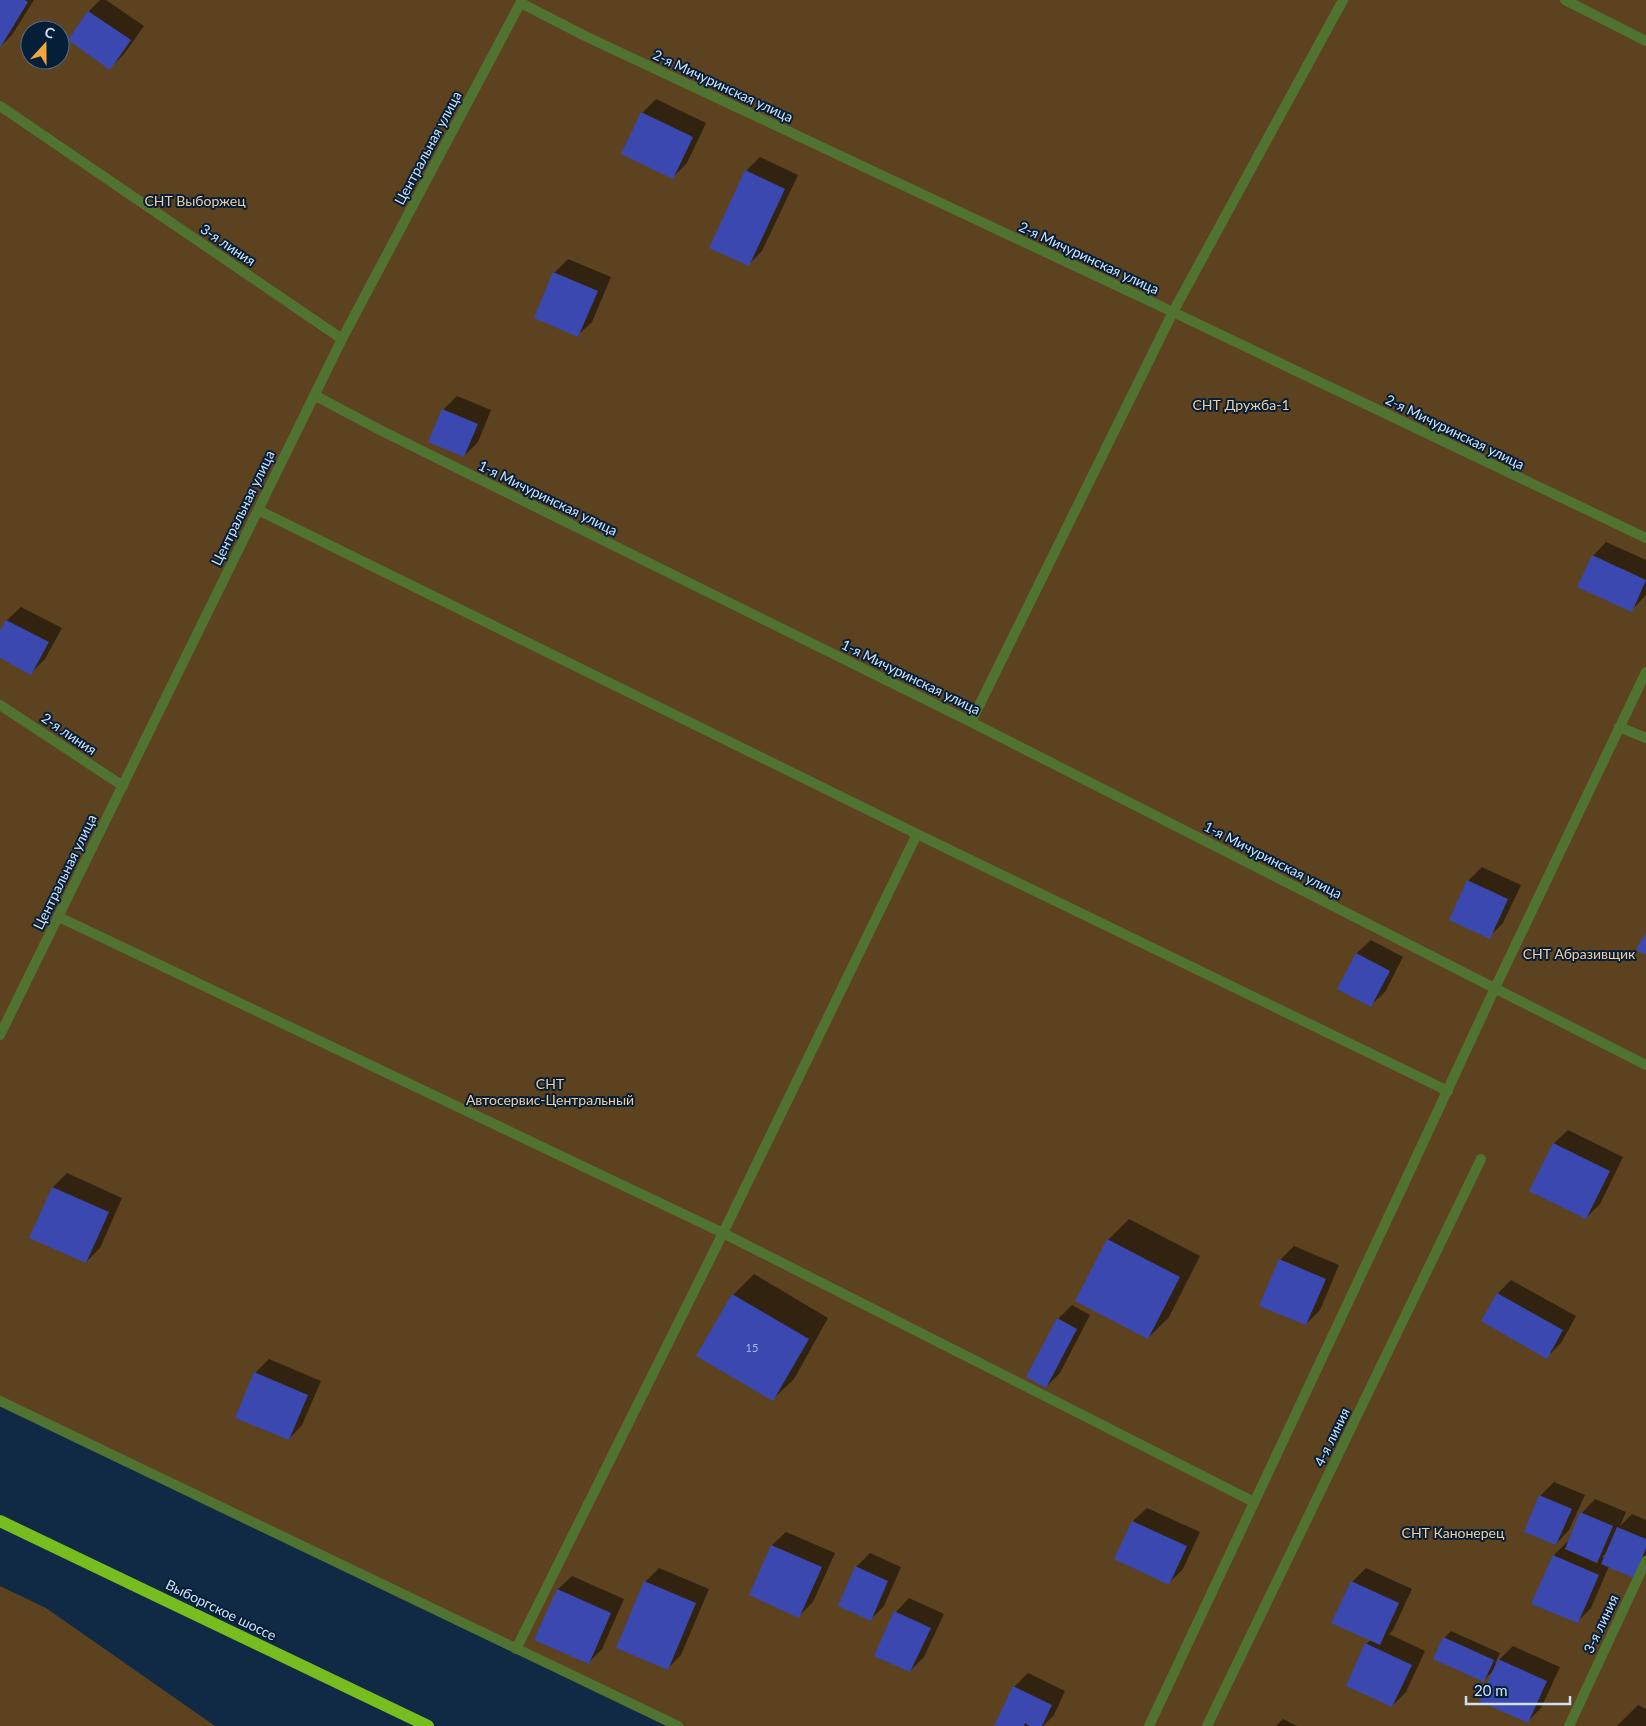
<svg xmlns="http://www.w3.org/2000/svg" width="1646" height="1726" viewBox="0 0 1646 1726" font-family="Lato,sans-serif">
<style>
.green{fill:#5d421f;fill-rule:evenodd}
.shadow{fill:#0007;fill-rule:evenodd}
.building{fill:#3a48b0}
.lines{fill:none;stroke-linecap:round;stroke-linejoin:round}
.minor{stroke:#517332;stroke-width:10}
.primary{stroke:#77bd20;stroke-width:12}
.labels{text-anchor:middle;stroke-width:4;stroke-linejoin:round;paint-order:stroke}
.number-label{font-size:11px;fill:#abbae1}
.street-label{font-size:14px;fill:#d1e0f1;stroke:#061f39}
.park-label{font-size:14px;fill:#f4cc9b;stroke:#061f39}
</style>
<rect width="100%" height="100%" fill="#102944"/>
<!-- green -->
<path class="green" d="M0,0H1646V1726H682L0,1401ZM30,30H60V60H30Z
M0,1586L46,1608L215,1726H0Z"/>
<!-- shadow -->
<path class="shadow" d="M0,0H34L12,35L0,47Z
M100,0H106L144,26L124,54L110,68L69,40L89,11Z
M656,99L706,123L687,163L673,177L642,113Z
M760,157L798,175L762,251L748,265L746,171Z
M568,259L611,277L592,322L578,335L554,273Z
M457,396L491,410L478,442L464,456L443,410Z
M1606,542L1646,560V595L1632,610L1593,556Z
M21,607L62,628L45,659L31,673L0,657V633L7,620Z
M1482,867L1521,885L1503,923L1489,937L1468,881Z
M1371,940L1403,957L1385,992L1371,1005L1338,988L1357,953Z
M1568,1130L1623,1157L1600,1204L1586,1218L1531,1190L1554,1143Z
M67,1173L122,1198L100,1248L86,1262L31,1237L53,1187Z
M1129,1219L1200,1256L1169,1317L1148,1338L1108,1240Z
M1294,1246L1339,1265L1320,1310L1306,1324L1280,1260Z
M754,1274L828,1318L794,1379L773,1399L733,1295Z
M1511,1280L1576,1316L1561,1343L1547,1357L1498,1293Z
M1072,1305L1090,1315L1060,1373L1046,1387L1058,1319Z
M269,1359L321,1381L302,1425L289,1439L255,1373Z
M1554,1482L1585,1495L1569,1530L1556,1544L1540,1496Z
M1595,1499L1626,1512L1620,1526L1632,1514L1646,1520V1564L1609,1566L1591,1608L1577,1622L1554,1555L1567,1542H1569L1582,1513ZM1609,1550L1605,1558L1602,1557Z
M1147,1508L1200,1532L1183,1569L1169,1583L1133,1521Z
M786,1532L835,1553L813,1602L799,1616L751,1594L772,1545Z
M870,1553L901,1567L884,1606L871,1619L856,1567Z
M659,1568L709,1589L681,1655L667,1669L645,1582Z
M1366,1568L1412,1589L1393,1630L1389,1634L1425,1651L1406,1692L1392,1706L1366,1644L1371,1640L1352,1582Z
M572,1576L624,1599L602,1649L588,1663L536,1640L558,1589Z
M909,1598L944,1614L924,1657L910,1671L896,1612Z
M1451,1631L1500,1653L1495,1664L1513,1646L1560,1667L1541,1708L1527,1722L1494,1670L1484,1680L1444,1638Z
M1028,1673L1065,1691L1054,1715L1043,1726L1030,1725V1726H995L1014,1687Z
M1638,1705L1646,1709V1726H1617Z
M1283,1719L1297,1726H1276Z"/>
<!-- building -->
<path class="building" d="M0,0H25L28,2L0,48Z
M88,11L131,40L110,70L68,40Z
M641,112L693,137L673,179L621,154Z
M745,170L785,189L749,266L709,248Z
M553,272L598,291L578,337L534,318Z
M442,409L478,424L464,457L428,442Z
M1592,555L1646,580L1632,612L1577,587Z
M6,620L49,642L31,675L0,658V631Z
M1467,880L1508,899L1490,939L1449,920Z
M1646,932V955L1636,950Z
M1356,953L1390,971L1371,1007L1337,989Z
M1553,1143L1610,1171L1586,1219L1529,1191Z
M52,1187L109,1212L86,1263L29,1238Z
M1107,1239L1180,1277L1148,1339L1075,1301Z
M1279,1259L1326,1279L1306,1325L1259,1306Z
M1497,1293L1563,1330L1547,1359L1481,1321Z
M732,1294L809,1339L773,1401L696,1356Z
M1057,1318L1077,1329L1046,1388L1026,1377Z
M254,1372L308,1395L289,1440L235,1418Z
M1539,1495L1572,1509L1556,1545L1524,1532Z
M1580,1512L1613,1526L1597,1563L1565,1549Z
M1132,1521L1187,1546L1169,1585L1114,1559Z
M1617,1527L1646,1539V1548L1634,1578L1601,1564Z
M771,1545L822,1567L799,1618L749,1595Z
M1553,1555L1599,1575L1578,1623L1531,1604Z
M855,1566L888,1581L871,1621L838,1606Z
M644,1581L696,1603L668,1670L616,1648Z
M1351,1581L1399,1603L1380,1645L1331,1623Z
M557,1589L611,1613L589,1664L534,1640Z
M894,1611L931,1628L910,1672L874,1656Z
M1443,1637L1494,1660L1484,1682L1433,1659Z
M1365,1643L1412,1665L1392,1707L1346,1686Z
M1498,1659L1547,1681L1528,1723L1479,1701Z
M1013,1686L1052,1705L1042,1726H1030L1025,1723L1024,1726H994Z"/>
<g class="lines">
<!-- minor -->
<path class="minor" d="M1565,0L1646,41
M521,3L585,36L1173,312L1646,538
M0,106L342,339
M314,395L380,430L971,722L1646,1065
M258,510L917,834L1448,1091
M0,705L123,786
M971,722L1173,312L1343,0
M1619,727L1646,738
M59,917L723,1233L1254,1502
M0,1035L342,339L522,0
M0,1401L678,1726
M516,1649L723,1233L917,834
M1149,1726L1401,1190L1495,988L1646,672
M1207,1726L1481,1159
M1569,1726L1646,1561"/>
<!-- primary -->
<path class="primary" d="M0,1521L428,1726"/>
</g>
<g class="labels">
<!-- number labels -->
<g class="number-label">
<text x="752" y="1352">15</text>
</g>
<!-- street labels -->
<g class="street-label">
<text transform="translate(723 86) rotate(25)" y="5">2-я Мичуринская улица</text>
<text transform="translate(428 148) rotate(-62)" y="5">Центральная улица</text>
<text transform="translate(228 245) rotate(34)" y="5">3-я линия</text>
<text transform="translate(1089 258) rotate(25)" y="5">2-я Мичуринская улица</text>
<text transform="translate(1455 432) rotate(26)" y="5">2-я Мичуринская улица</text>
<text transform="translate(548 498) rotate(26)" y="5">1-я Мичуринская улица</text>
<text transform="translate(243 508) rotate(-64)" y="5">Центральная улица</text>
<text transform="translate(911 677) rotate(26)" y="5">1-я Мичуринская улица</text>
<text transform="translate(69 734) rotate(34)" y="5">2-я линия</text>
<text transform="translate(1273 860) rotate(27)" y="5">1-я Мичуринская улица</text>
<text transform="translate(65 872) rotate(-64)" y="5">Центральная улица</text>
<text transform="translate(1332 1437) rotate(-64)" y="5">4-я линия</text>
<text transform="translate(221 1610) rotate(26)" y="5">Выборгское шоссе</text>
<text transform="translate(1601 1624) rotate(-65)" y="5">3-я линия</text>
</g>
<!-- park labels -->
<g class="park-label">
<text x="195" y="206">СНТ Выборжец</text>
<text x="1241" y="410">СНТ Дружба-1</text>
<text x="1579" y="959">СНТ Абразивщик</text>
<text x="550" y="1089">СНТ<tspan x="550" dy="16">Автосервис-Центральный</tspan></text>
<text x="1453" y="1538">СНТ Канонерец</text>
</g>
</g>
<!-- north arrow -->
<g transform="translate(45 45) rotate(21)"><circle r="24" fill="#061f39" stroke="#576c83"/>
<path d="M0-4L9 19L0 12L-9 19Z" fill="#efa73e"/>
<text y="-8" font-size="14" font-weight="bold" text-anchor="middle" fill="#d1e0f1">С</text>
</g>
<!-- scale -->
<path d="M1466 1696v8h104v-8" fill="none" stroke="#d1e0f1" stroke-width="2.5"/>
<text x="1474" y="1696" font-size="15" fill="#d1e0f1" stroke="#061f39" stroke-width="4" paint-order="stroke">20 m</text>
</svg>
